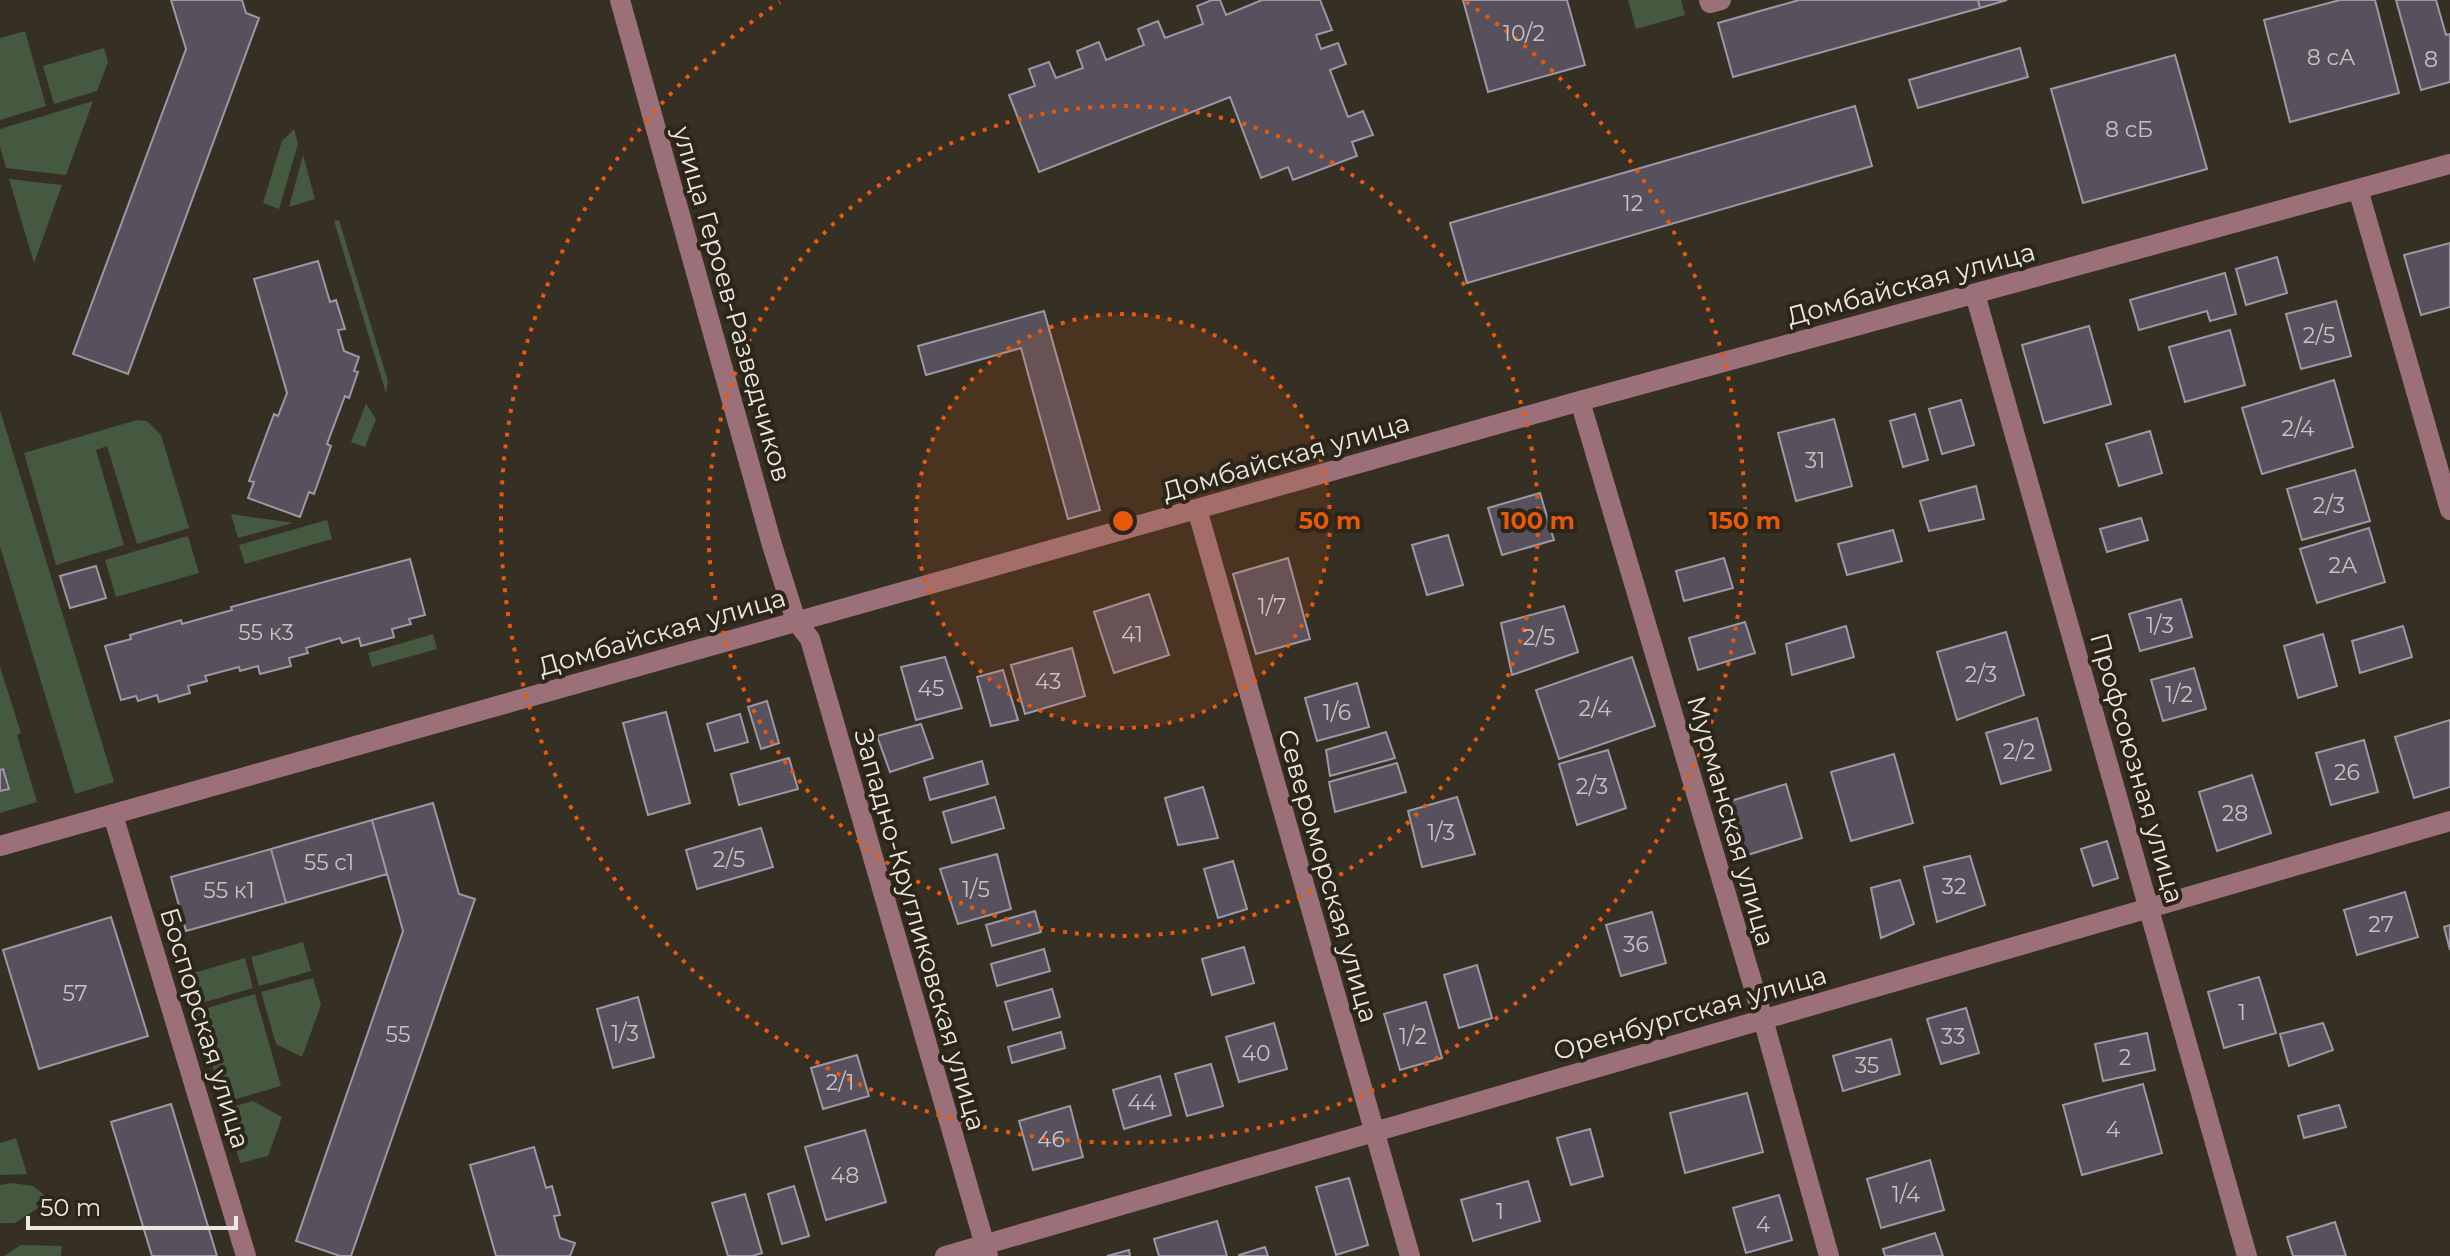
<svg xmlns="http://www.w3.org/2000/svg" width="2450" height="1256" viewBox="0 0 2450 1256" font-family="Montserrat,sans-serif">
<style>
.green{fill:#44593f}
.building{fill:#57515e;stroke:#9e97a6;stroke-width:2}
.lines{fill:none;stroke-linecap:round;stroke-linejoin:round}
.minor{stroke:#9b7078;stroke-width:20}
.ring{fill:none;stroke:#e8590c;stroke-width:4;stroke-dasharray:4 8}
.labels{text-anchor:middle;stroke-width:8;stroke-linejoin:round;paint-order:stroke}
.number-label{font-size:22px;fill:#c8c2c0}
.street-label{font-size:26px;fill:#ede8e1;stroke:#2c2519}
.centre{fill:#e8590c;stroke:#2c2519;stroke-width:4}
.ring-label{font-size:24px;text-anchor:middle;font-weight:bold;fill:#e8590c;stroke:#2c2519;stroke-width:8;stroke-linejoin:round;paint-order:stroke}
</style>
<rect width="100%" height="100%" fill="#362f23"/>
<!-- green -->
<path class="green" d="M1628,0H1681L1685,15L1636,29Z
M25,31L46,106L0,120V38Z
M104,48L108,62L97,91L54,104L43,66Z
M93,101L66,175L6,168L0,147V129Z
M294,129L298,144L279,209L263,203L282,141Z
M303,155L315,199L289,207Z
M9,179L62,185L34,263Z
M339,220L388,381L386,393L334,221Z
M366,404L376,419L365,447L351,442Z
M0,410L114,782L75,794L0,546Z
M137,420L147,421L161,435L189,528L137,544L107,446L96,450L124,545L56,565L24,453Z
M231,514L293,523L238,538Z
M327,520L332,539L245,564L239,545Z
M188,536L199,573L116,597L105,560Z
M433,634L437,649L372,667L368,653Z
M0,667L21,733L17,735L37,802L0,813Z
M303,942L311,971L259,986L251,957Z
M245,958L253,988L195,1005L187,975Z
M313,978L321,1005L302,1057L276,1044L261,992Z
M255,994L281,1086L223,1103L197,1011Z
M253,1101L282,1117L268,1156L240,1163L225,1109Z
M16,1138L27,1174L0,1175V1143Z
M12,1183L33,1186L50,1200L15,1223H0V1185Z
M21,1245L62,1246L61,1256H4Z"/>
<!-- building -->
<path class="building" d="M171,0H242L246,13L259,18L128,374L73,354L186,49Z
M1212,0H1220L1226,15L1262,0H1320L1332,30L1316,35L1321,49L1338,43L1346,64L1330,70L1348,117L1363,111L1373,135L1352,142L1357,156L1293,180L1288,167L1261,178L1230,97L1039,172L1009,95L1035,86L1029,69L1049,62L1056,78L1083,68L1077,51L1099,42L1106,60L1144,45L1138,29L1158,21L1165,38L1203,24L1197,6Z
M1463,0H1567L1585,65L1488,92Z
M1799,0H1978L1980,8L1733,77L1718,23Z
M1978,0H2007L1980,8Z
M2340,0H2375L2399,93L2290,122L2264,20Z
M2396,0H2436L2446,35L2450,34V82L2421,90Z
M2020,48L2028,77L1918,108L1909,80Z
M2175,55L2207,169L2083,203L2051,89Z
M1855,106L1872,166L1467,283L1450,223Z
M2450,243V307L2421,315L2404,255Z
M2277,257L2287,293L2246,305L2236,269Z
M318,261L330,302L336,300L345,329L338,330L344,351L359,357L354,371L358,372L349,398L345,396L327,444L331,446L314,494L309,492L300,517L248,498L254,482L249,481L274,414L278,416L287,393L254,279Z
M2225,273L2236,314L2210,321L2207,311L2139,330L2130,300Z
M2336,301L2351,356L2301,369L2286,314Z
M1044,311L1100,510L1068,519L1021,348L926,375L918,346Z
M2089,326L2111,404L2044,423L2022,345Z
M2230,330L2245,385L2185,402L2169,347Z
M2334,380L2353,447L2262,474L2242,408Z
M1961,400L1974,445L1942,454L1929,409Z
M1915,414L1928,460L1903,467L1890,421Z
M1834,419L1852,486L1796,501L1778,433Z
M2150,431L2162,473L2119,486L2106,444Z
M2355,470L2370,521L2302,540L2287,489Z
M1976,486L1984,519L1929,531L1920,501Z
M1540,493L1554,540L1502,555L1488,508Z
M2141,518L2148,540L2107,552L2100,529Z
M2369,528L2385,582L2317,603L2300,549Z
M1893,530L1902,561L1847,575L1838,544Z
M1448,535L1463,585L1427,595L1412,545Z
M1288,558L1310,639L1256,654L1233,574Z
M1724,558L1733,588L1684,601L1676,571Z
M410,559L425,615L409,619L411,624L392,629L394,637L361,646L359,638L342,643L340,638L306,648L308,653L289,658L291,666L260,674L258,666L240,671L239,667L205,676L207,681L188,686L190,693L159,702L157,695L138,701L136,696L121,700L105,646L131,639L130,635L181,620L182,624L232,610L231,607Z
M96,566L106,598L70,608L60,576Z
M1149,594L1169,655L1114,673L1094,612Z
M2181,599L2192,637L2140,651L2129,614Z
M1564,606L1578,652L1512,675L1501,623Z
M1745,622L1755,653L1698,670L1689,638Z
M1846,626L1854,657L1792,675L1786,644Z
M2403,626L2412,657L2360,673L2352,641Z
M2006,632L2024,695L1957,720L1937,652Z
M2323,634L2337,686L2298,698L2284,646Z
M1072,648L1085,696L1025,714L1011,665Z
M945,657L962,708L916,720L901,667Z
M1632,657L1655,726L1559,759L1536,690Z
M2194,668L2206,709L2163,721L2151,680Z
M1003,670L1018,720L991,726L977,677Z
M1357,683L1369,727L1317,741L1305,698Z
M767,701L779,743L761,749L748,707Z
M666,712L690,803L648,815L623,723Z
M740,714L748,742L715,751L707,724Z
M2037,718L2051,770L2001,784L1986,733Z
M2450,720V787L2414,798L2395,737Z
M921,724L933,758L890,772L877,736Z
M1386,732L1395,758L1330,776L1326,750Z
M2364,740L2378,792L2331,805L2316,753Z
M1608,750L1626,808L1577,825L1559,764Z
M1894,754L1913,823L1851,841L1831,772Z
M789,758L798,789L739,805L731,774Z
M982,761L988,784L930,800L924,778Z
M1397,763L1406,792L1335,812L1329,782Z
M3,769L9,789L0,791V770Z
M2252,775L2271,833L2217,851L2199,792Z
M1786,784L1802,838L1738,858L1721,804Z
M1203,787L1218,838L1178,845L1165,798Z
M995,797L1004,828L952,843L943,812Z
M1457,797L1475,854L1422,867L1408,811Z
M433,803L459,894L475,899L351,1256H340L296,1241L403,931L372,820Z
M372,820L387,874L286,903L271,849Z
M761,828L773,867L697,889L686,850Z
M2107,841L2118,878L2093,886L2081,849Z
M271,849L286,903L186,931L171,877Z
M997,854L1011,909L958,924L940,869Z
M1970,856L1985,905L1937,922L1924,867Z
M1233,861L1247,909L1218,918L1204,869Z
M1900,880L1914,924L1881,938L1871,888Z
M2405,892L2418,937L2357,955L2344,910Z
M1035,911L1041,932L992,946L986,925Z
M1652,912L1666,963L1621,976L1606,925Z
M111,917L148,1036L39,1069L3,950Z
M2450,925V950L2444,927Z
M1244,947L1254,983L1212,995L1202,959Z
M1044,949L1050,971L997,986L991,964Z
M1477,965L1492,1018L1459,1028L1444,975Z
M2259,977L2276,1033L2224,1048L2208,992Z
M1052,989L1060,1017L1013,1030L1005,1002Z
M638,997L654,1057L613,1068L597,1009Z
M1426,1002L1442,1058L1400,1070L1384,1014Z
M1966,1008L1979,1053L1941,1064L1927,1019Z
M1274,1023L1287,1069L1239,1082L1226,1037Z
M2323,1023L2333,1050L2289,1066L2280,1034Z
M1061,1032L1065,1048L1012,1063L1008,1047Z
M2147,1033L2155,1070L2103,1081L2095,1044Z
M1891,1039L1900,1074L1843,1091L1833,1056Z
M857,1055L869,1096L823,1109L811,1068Z
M1211,1064L1223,1106L1187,1116L1175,1074Z
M1160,1076L1171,1115L1124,1129L1113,1090Z
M2143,1084L2162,1153L2082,1175L2063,1105Z
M1747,1093L1763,1152L1685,1173L1670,1113Z
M171,1104L217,1256H152L128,1177L111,1122Z
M2339,1105L2346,1127L2304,1138L2298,1116Z
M1070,1106L1083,1157L1033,1170L1019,1121Z
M1590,1129L1603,1176L1571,1185L1557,1138Z
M865,1130L886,1202L826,1220L805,1147Z
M534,1147L546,1188L552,1186L560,1215L554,1216L560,1238L575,1243L570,1256H496L470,1165Z
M1930,1160L1944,1210L1881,1228L1867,1179Z
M1349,1178L1368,1245L1336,1255L1316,1187Z
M1528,1181L1540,1221L1473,1241L1461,1200Z
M794,1186L809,1236L782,1244L768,1194Z
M745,1194L762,1253L752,1256H728L712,1203Z
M1779,1195L1792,1240L1746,1253L1733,1208Z
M1217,1221L1227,1256H1159L1154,1239Z
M2335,1222L2346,1256H2293L2287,1237Z
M1935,1233L1943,1256H1885L1883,1249Z
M1265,1247L1268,1256H1239V1255Z
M1129,1250L1130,1256H1107Z"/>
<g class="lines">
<!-- minor -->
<path class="minor" d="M620,0L772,545L796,621L810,639L988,1256
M1709,0L1710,3L1721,0
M2358,189L2450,510
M1975,294L2247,1256
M1580,401L1763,1019L1829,1256
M1197,509L1410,1256
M113,815L246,1256
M0,846L1580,401L2450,164
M945,1256L2450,821"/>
</g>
<!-- distance rings -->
<circle cx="1123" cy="521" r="207" fill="#e8590c" fill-opacity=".12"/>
<g class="ring">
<circle cx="1123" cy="521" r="207"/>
<circle cx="1123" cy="521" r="415"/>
<path d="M1466 2A622 622 0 1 1 780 2"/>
</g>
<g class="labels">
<!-- number labels -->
<g class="number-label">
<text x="1524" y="41">10/2</text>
<text x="2331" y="65">8 сА</text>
<text x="2431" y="67">8</text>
<text x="2129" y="137">8 сБ</text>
<text x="1633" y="211">12</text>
<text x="2319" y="343">2/5</text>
<text x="2298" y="436">2/4</text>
<text x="1815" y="468">31</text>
<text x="2329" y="513">2/3</text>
<text x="2343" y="573">2А</text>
<text x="1272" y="614">1/7</text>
<text x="2160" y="633">1/3</text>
<text x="266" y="640">55 к3</text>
<text x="1132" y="642">41</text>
<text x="1539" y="645">2/5</text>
<text x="1981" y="682">2/3</text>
<text x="1048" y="689">43</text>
<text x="931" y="696">45</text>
<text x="2179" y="702">1/2</text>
<text x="1595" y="716">2/4</text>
<text x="1337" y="720">1/6</text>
<text x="2019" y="759">2/2</text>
<text x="2347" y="780">26</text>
<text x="1592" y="794">2/3</text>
<text x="2235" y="821">28</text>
<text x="1441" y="840">1/3</text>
<text x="729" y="867">2/5</text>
<text x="329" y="870">55 с1</text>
<text x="1954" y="894">32</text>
<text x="976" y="897">1/5</text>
<text x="229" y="898">55 к1</text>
<text x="2381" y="932">27</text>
<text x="1636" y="952">36</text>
<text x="75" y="1001">57</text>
<text x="2242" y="1020">1</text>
<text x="625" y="1041">1/3</text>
<text x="398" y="1042">55</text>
<text x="1413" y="1044">1/2</text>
<text x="1953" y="1044">33</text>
<text x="1256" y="1061">40</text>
<text x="2125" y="1065">2</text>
<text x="1867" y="1073">35</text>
<text x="840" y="1090">2/1</text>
<text x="1142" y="1110">44</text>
<text x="2113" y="1137">4</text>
<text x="1051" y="1147">46</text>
<text x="845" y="1183">48</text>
<text x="1906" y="1202">1/4</text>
<text x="1500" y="1219">1</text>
<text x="1763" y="1232">4</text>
</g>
<!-- street labels -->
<g class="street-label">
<text transform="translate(1911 284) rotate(-15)" y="9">Домбайская улица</text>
<text transform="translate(732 304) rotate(74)" y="9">улица Героев-Разведчиков</text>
<text transform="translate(1286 457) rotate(-16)" y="9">Домбайская улица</text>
<text transform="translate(662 632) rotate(-16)" y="9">Домбайская улица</text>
<text transform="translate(2137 768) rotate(74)" y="9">Профсоюзная улица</text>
<text transform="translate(1731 821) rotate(74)" y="9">Мурманская улица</text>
<text transform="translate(1328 876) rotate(74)" y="9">Североморская улица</text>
<text transform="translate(920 930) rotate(74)" y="9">Западно-Кругликовская улица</text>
<text transform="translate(1690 1013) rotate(-16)" y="9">Оренбургская улица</text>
<text transform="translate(205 1028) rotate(73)" y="9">Боспорская улица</text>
</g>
</g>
<circle cx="1123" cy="521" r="12" class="centre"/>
<g class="ring-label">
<text x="1330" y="529">50 m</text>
<text x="1538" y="529">100 m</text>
<text x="1745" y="529">150 m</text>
</g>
<!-- scale -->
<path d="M28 1216v12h208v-12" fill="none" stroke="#ede8e1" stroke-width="4"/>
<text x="40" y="1216" font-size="24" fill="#ede8e1" stroke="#2c2519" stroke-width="6" paint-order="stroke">50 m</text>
</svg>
